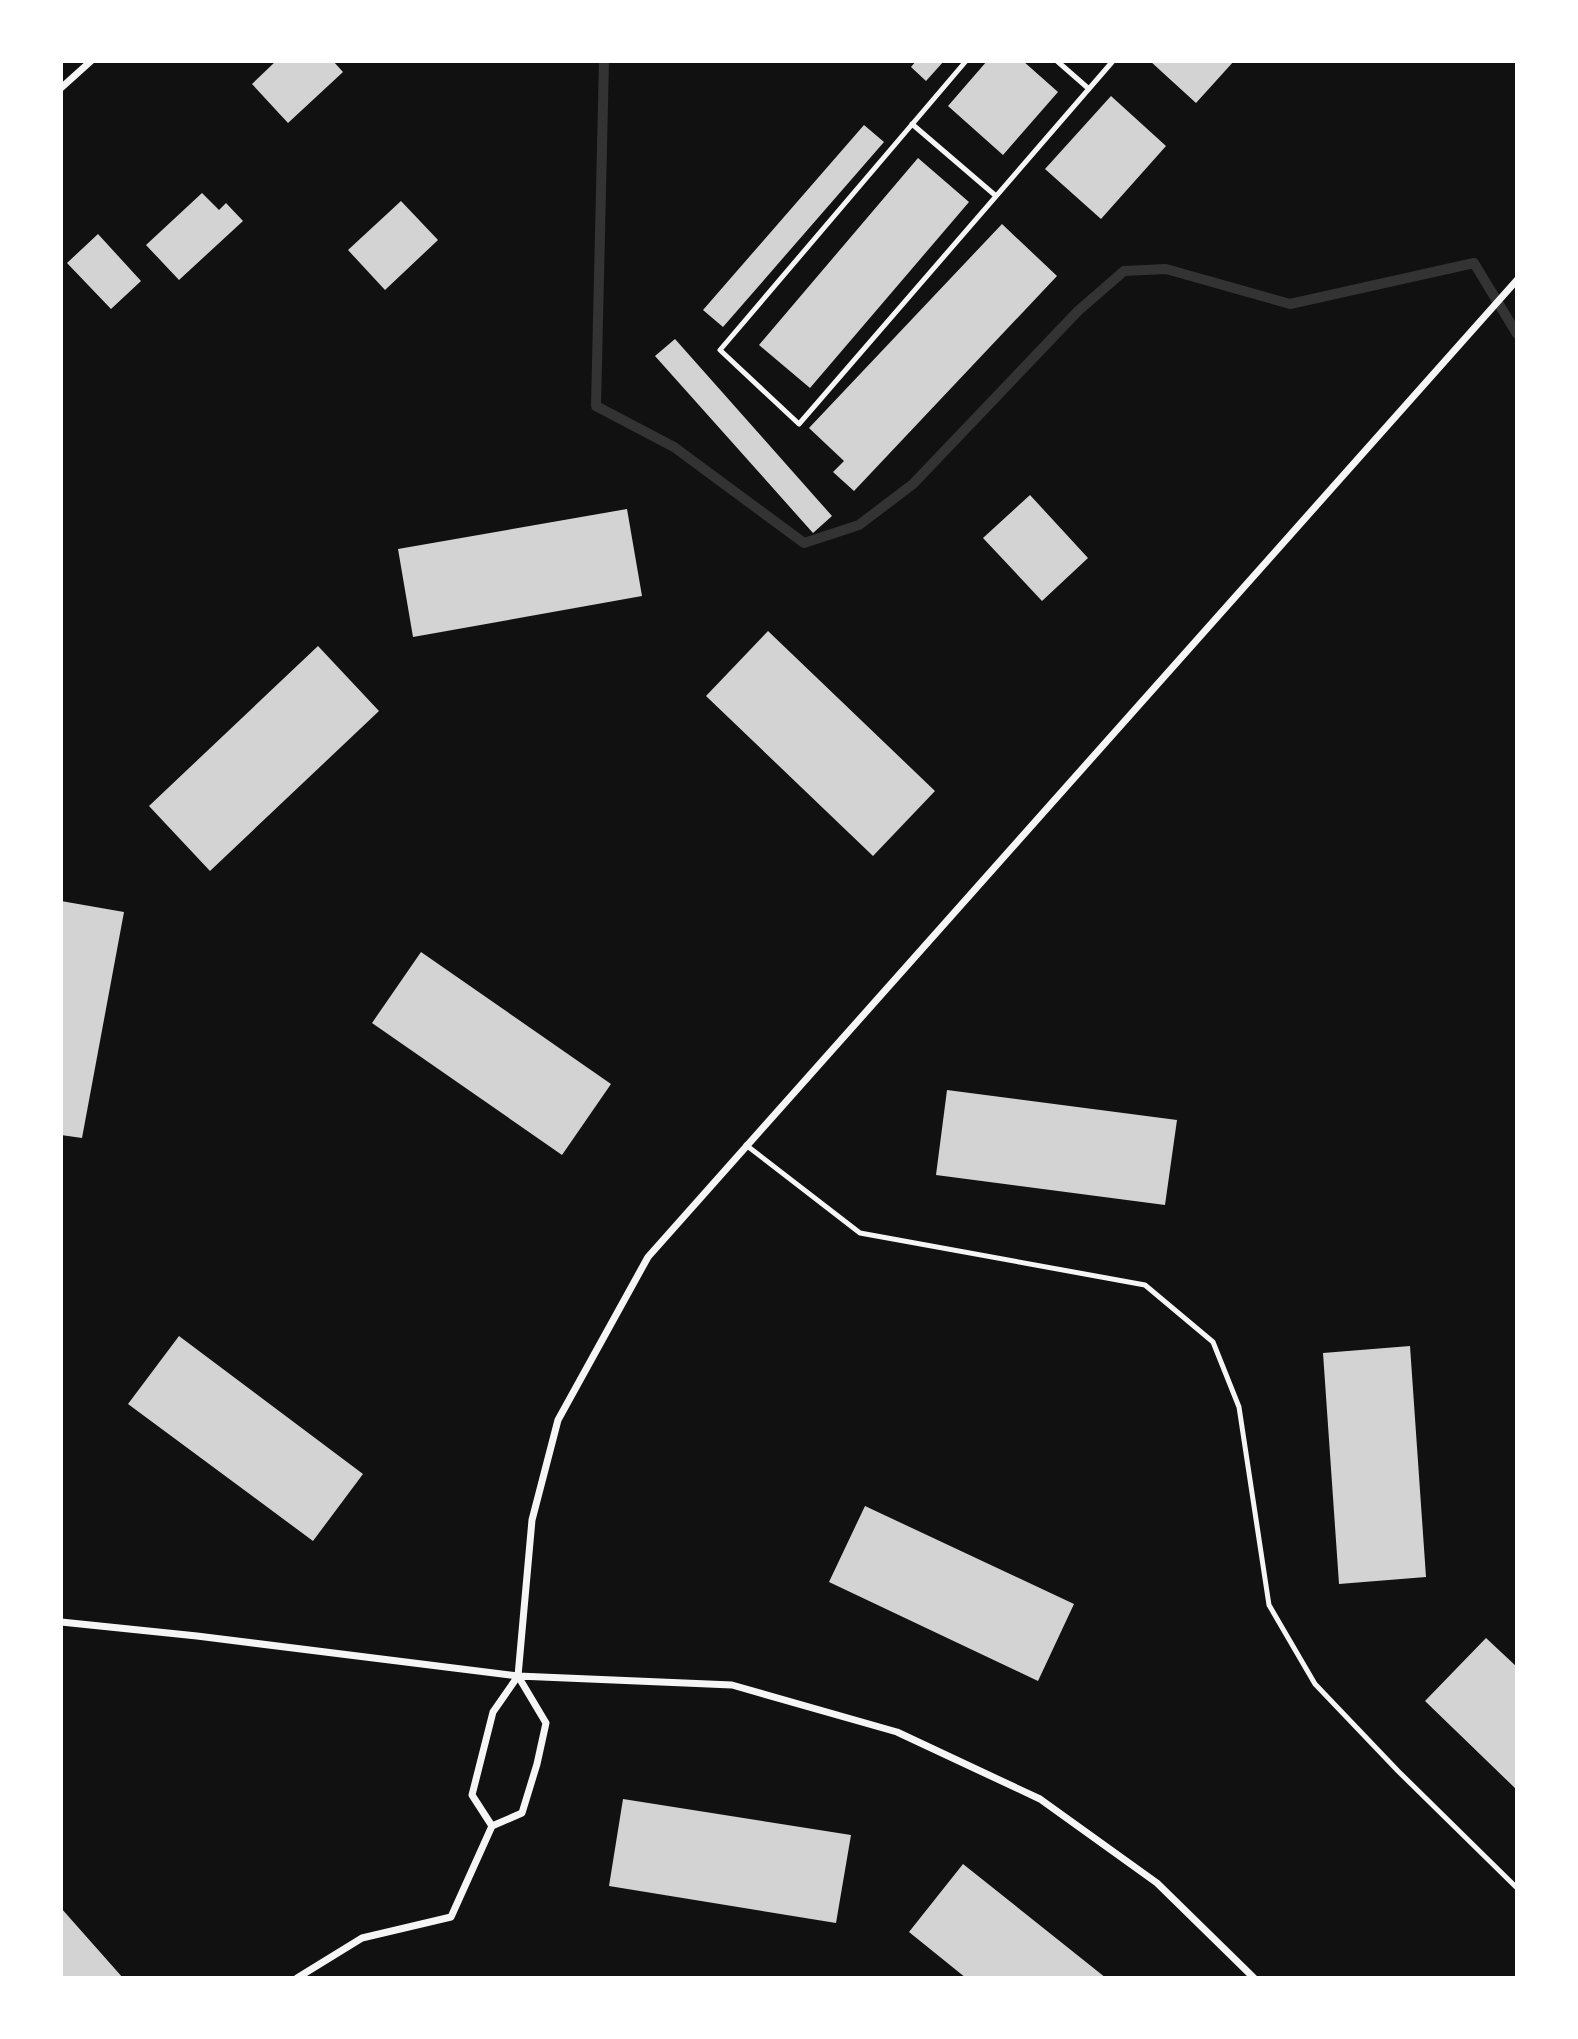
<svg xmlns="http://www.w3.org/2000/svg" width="1578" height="2039" viewBox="0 0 1578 2039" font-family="Cabin,sans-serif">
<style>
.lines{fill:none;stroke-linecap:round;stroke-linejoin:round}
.stream{stroke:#333;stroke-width:10}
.building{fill:#d3d3d3}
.service{stroke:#f5f5f5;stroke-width:5}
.minor{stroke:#f5f5f5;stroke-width:7}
</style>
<rect width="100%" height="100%" fill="#111"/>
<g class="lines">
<!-- stream -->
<path class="stream" d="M604,61L596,406L674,447L804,543L859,525L913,484L1078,311L1124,271L1166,269L1290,304L1474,263L1517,334"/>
</g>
<!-- building -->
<path class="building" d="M276,61H333L343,72L288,123L252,84Z
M916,61H944L926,81L911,67Z
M987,61H1023L1058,92L1003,155L948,106Z
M1150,61H1234L1196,103Z
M1111,96L1166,146L1101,219L1045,169Z
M864,125L884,142L723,327L703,310Z
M918,158L969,202L810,388L759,345Z
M202,193L219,210L226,203L243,221L179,280L146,245Z
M401,201L438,240L385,290L348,250Z
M1002,224L1057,276L854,491L833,472L844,461L809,428Z
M98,234L141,281L111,309L67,263Z
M675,339L832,516L813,533L655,356Z
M1030,495L1088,558L1042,601L983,538Z
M627,509L642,596L413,637L398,549Z
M768,631L935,791L873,856L706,696Z
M318,646L379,711L210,871L149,806Z
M61,901L124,912L82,1138L61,1135Z
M421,952L611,1084L562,1155L372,1023Z
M947,1090L1177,1120L1165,1205L936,1175Z
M179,1336L363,1474L313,1541L128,1404Z
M1410,1346L1426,1577L1339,1584L1323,1353Z
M865,1506L1074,1604L1038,1681L829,1582Z
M1486,1638L1517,1667V1790L1425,1701Z
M623,1799L851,1835L836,1923L609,1886Z
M963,1864L1106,1978H966L909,1932Z
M61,1908L123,1978H61Z"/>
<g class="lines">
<!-- service -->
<path class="service" d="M966,61L720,350L799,424L1113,61
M1057,61L1089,89
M912,124L996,196
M746,1145L860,1233L1145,1285L1213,1342L1239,1407L1269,1605L1315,1684L1398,1771L1517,1888"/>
<!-- minor -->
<path class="minor" d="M61,88L91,61
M61,1622L197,1636L518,1676L732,1685L897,1732L1040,1799L1157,1883L1254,1978
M518,1676L546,1723L537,1764L522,1813L492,1826L472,1795L493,1712L518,1676L532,1520L558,1420L648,1257L1517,280
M297,1978L362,1938L451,1917L492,1826"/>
</g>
<!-- border -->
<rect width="1578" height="2039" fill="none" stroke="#ffffff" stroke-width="126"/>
</svg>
